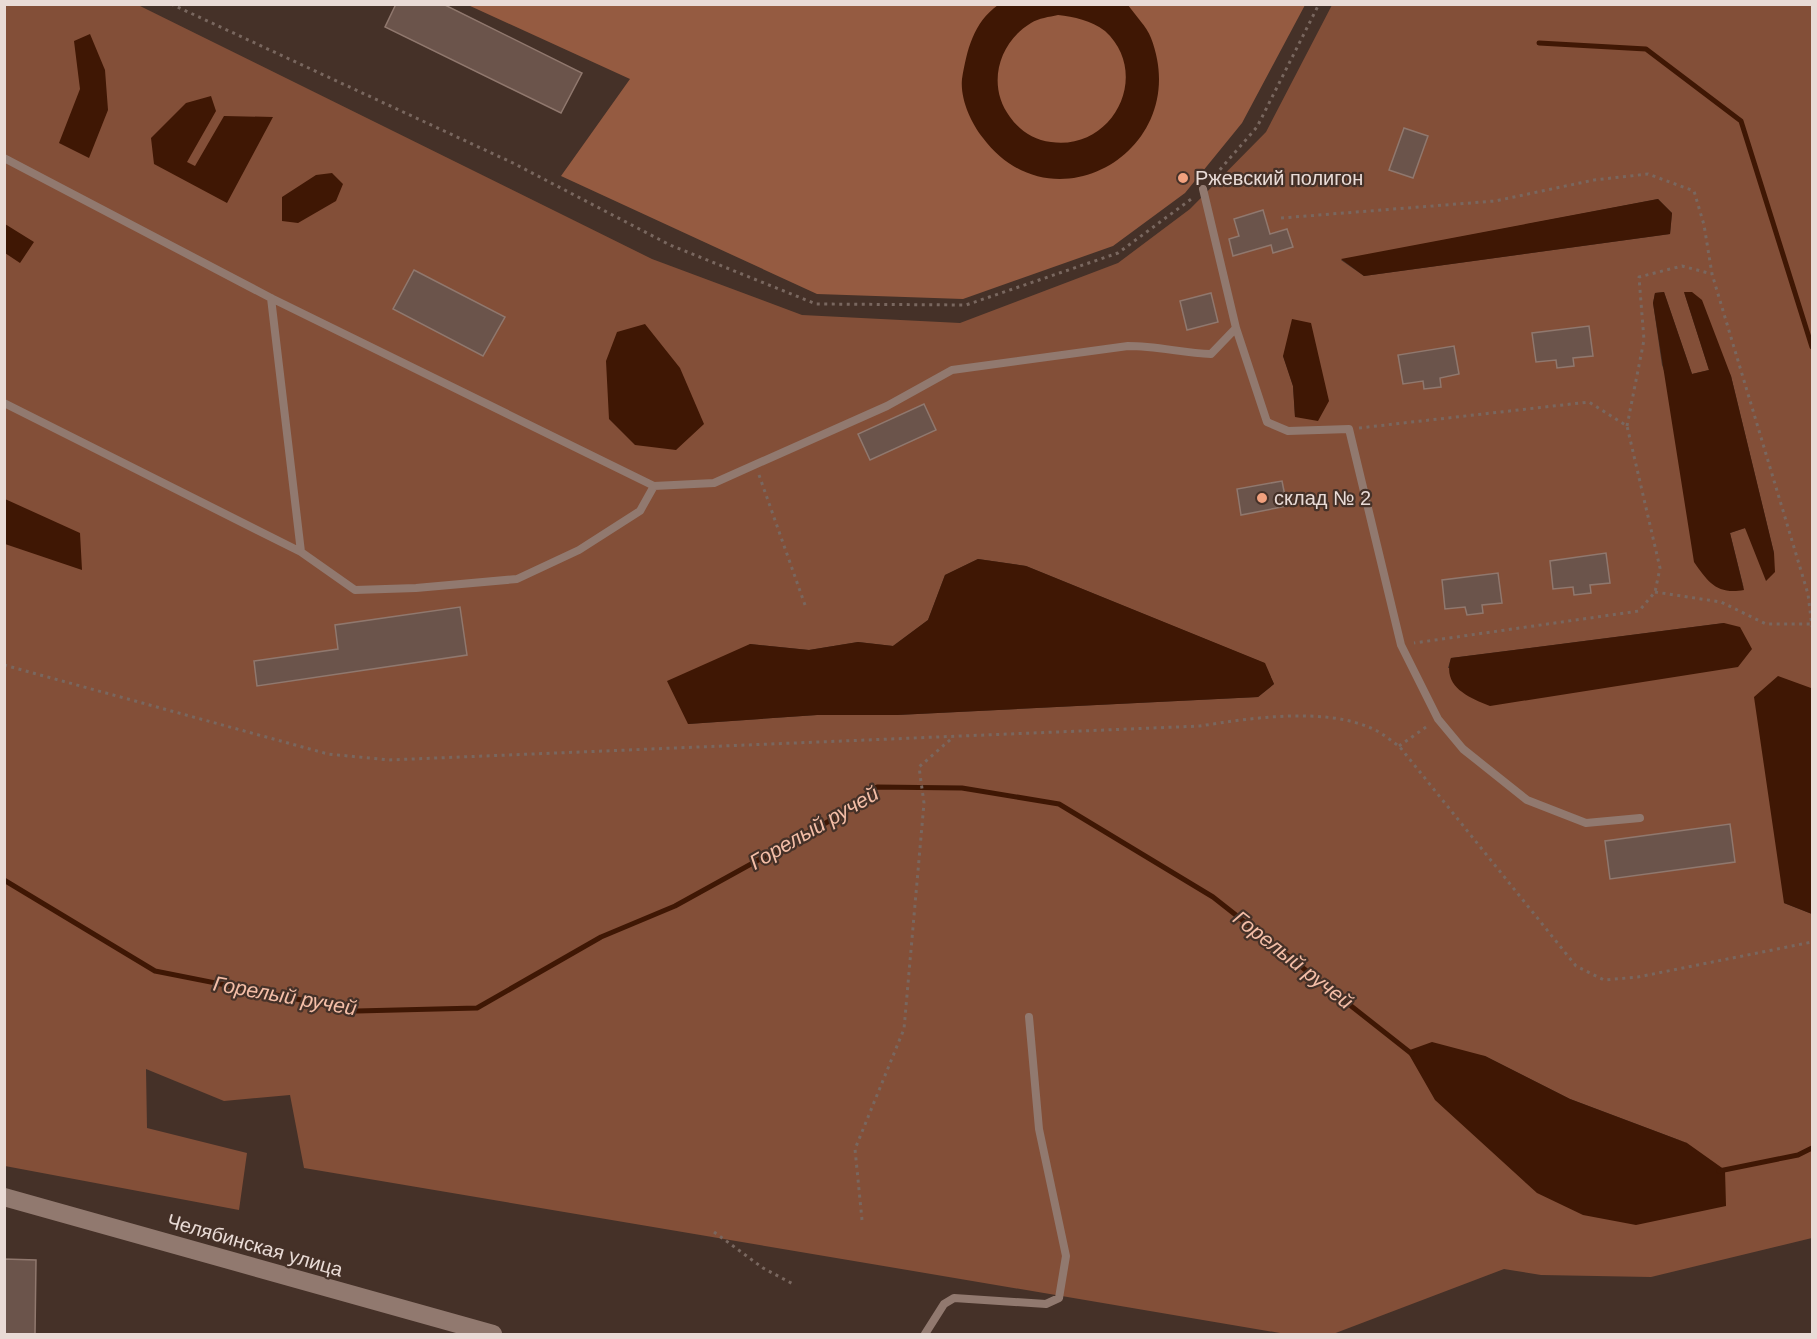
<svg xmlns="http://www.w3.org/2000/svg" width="1817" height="1339" viewBox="0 0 1817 1339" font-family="Helvetica,sans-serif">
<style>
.green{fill:#834f38;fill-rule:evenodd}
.forest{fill:#955b41}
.water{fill:#3f1704;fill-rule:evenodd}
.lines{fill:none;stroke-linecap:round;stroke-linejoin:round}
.stream{stroke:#3f1704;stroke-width:5}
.building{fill:#6b544b;stroke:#90786e;stroke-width:1.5}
.path{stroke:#79675f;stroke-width:3;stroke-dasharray:3 4.5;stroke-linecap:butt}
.service{stroke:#91796f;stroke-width:8}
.tertiary{stroke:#91796f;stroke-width:18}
.poi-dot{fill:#f2a17e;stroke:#453128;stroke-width:2}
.labels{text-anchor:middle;stroke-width:4.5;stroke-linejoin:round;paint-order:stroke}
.poi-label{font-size:20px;fill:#e9dbd6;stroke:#453128;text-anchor:start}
.street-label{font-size:20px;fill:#e9dbd6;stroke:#453128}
.water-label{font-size:21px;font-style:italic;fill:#f4bea7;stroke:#453128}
</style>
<rect width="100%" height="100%" fill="#453128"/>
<!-- green -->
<path class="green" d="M4,5H138L652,259L802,315L960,323L1118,263L1190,209L1266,132L1332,5H1812V697L1811,688L1784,903L1812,914V1238L1651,1277L1541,1275L1504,1269L1333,1334H1286L304,1168L290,1095L224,1101L146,1069L147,1128L247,1153L239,1210L5,1166ZM1658,199L1672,213L1670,234L1364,276L1341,260ZM1664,292L1692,374L1709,370L1684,292L1731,376L1774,553L1745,528L1730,533L1744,589L1662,365L1653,303L1655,293ZM1311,324L1295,417L1293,386L1283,356ZM978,559L1026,566L1264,663L1274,684L1258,697L897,715H817L688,724L750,644L809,650L858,642L893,646L928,620L945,575ZM1724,623L1738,667L1448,668L1451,658ZM1407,1051L1485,1056L1570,1099L1687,1143Z"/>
<!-- forest -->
<path class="forest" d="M468,5H1305L1242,123L1185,193L1113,246L963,299L817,294L561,176L630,79Z"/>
<!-- water -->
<path class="water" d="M998,5H1128C1135,15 1147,27 1151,38C1194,150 1053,232 983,138C971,123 960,99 962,79C967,50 973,23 998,5ZM1058,15C1074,17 1091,20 1105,31C1152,74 1113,151 1051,142C1034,140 1020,131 1010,117C986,85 999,42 1031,23C1039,18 1049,17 1058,15Z
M90,34L105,70L108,110L89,158L59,143L80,89L74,41Z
M211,96L216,111L187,162L195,166L224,116L273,117L227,203L154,164L151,138L186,103Z
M332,173L343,184L336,201L298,223L282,221V197L316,175Z
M1658,199L1672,213L1670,234L1364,276L1341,259Z
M5,224L34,242L20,263L5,253Z
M1664,292L1692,374L1709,370L1684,292H1692L1702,300L1731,376L1774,553L1775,572L1766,581L1745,528L1730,533L1744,590C1717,595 1708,582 1694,562L1653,303L1655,293Z
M1292,319L1311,323L1329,401L1318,421L1295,417L1293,386L1283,356Z
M645,324L680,368L704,424L676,450L635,445L609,419L606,361L617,332Z
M5,499L80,533L82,570L5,544Z
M978,559L1026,566L1265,663L1274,684L1258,697L897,715H817L688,724L667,681L750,644L809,650L858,642L893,646L928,620L945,575Z
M1724,623L1740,627L1752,649L1738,667L1490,706C1467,697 1442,686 1451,658Z
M1778,676L1811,688L1812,697V914L1784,903L1754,697Z
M1432,1042L1485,1056L1570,1099L1687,1143L1725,1170L1726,1206L1636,1225L1583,1215L1537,1193L1435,1100L1407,1051Z"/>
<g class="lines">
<!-- stream -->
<path class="stream" d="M1539,43L1646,49L1741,121L1812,347
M4,880L155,971L357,1011L477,1008L601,937L675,906L842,814L877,787L962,788L1059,804L1213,897L1412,1054
M1719,1171L1798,1155L1812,1148"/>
</g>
<!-- building -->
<path class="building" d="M396,4H443L582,73L561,113L385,27Z
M1404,128L1428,136L1413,178L1389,170Z
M1263,210L1270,234L1287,229L1293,247L1273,253L1271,245L1233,256L1229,239L1239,236L1234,219Z
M414,270L505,317L483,356L393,309Z
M1211,293L1218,322L1187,330L1180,301Z
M1589,326L1593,356L1573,358L1574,366L1557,368L1556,360L1536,362L1532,333Z
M1454,346L1459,374L1440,378L1441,387L1424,389L1423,381L1403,384L1398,355Z
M924,404L936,430L870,460L858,434Z
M1282,481L1287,506L1241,515L1237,489Z
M1606,553L1610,583L1590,585L1591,593L1574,595L1573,587L1553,589L1550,561Z
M1498,573L1502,603L1482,605L1483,613L1467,615L1465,607L1445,609L1442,580Z
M460,607L467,655L257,686L254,661L338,649L335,625Z
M1730,824L1735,862L1610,879L1605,841Z
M4,1259L36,1260L35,1335H4Z"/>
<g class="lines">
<!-- path -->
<path class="path" d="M171,4L513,163L670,245L816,304L966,305L1118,253L1194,197
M1210,181L1257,127L1319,4
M1281,218L1495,201L1594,180L1648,174L1694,191L1704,225L1712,274L1808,594L1812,627
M1627,426L1644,340L1639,277L1682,266L1712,274
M1359,428L1589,402L1627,426L1660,568L1655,592L1639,611L1414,643
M759,475L805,605
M1655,592L1721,602L1766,624H1812
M4,665L328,754L389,760L1200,726C1251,718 1323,707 1371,728C1381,732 1390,740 1399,746L1576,966L1604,980L1638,977L1812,942
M1399,746L1429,725
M862,1220L855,1149L904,1029L924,803L919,767L951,739
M714,1232L763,1268L793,1284"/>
<!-- service -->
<path class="service" d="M4,158L271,298L654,486L714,483L887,406L952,370L1128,346C1157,346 1183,353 1211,354L1236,328L1203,189
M271,298L301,552L355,590L416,588L517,579L579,550L640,511L654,486
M1236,328L1267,422L1288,431L1349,429L1401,645L1438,719L1463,749L1527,800L1586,823L1640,818
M4,403L301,552
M925,1334L944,1304L954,1298L1046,1304L1059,1298L1066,1256L1039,1129L1029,1017"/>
<!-- tertiary -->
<path class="tertiary" d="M4,1197L493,1334"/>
</g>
<!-- markers -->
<g class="poi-dot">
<circle cx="1183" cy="178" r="6"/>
<circle cx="1262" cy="498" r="6"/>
</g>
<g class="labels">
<!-- poi labels -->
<g class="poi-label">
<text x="1195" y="185">Ржевский полигон</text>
<text x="1274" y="505">склад № 2</text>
</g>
<!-- street labels -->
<g class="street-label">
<text transform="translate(255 1245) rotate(16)" y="7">Челябинская улица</text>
</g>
<!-- water labels -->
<g class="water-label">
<text transform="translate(814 828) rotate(-30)" y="7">Горелый ручей</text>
<text transform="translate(1293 960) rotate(38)" y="7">Горелый ручей</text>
<text transform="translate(285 996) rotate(10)" y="7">Горелый ручей</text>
</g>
</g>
<!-- border -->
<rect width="1817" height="1339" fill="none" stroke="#e9dbd6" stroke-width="12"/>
</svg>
